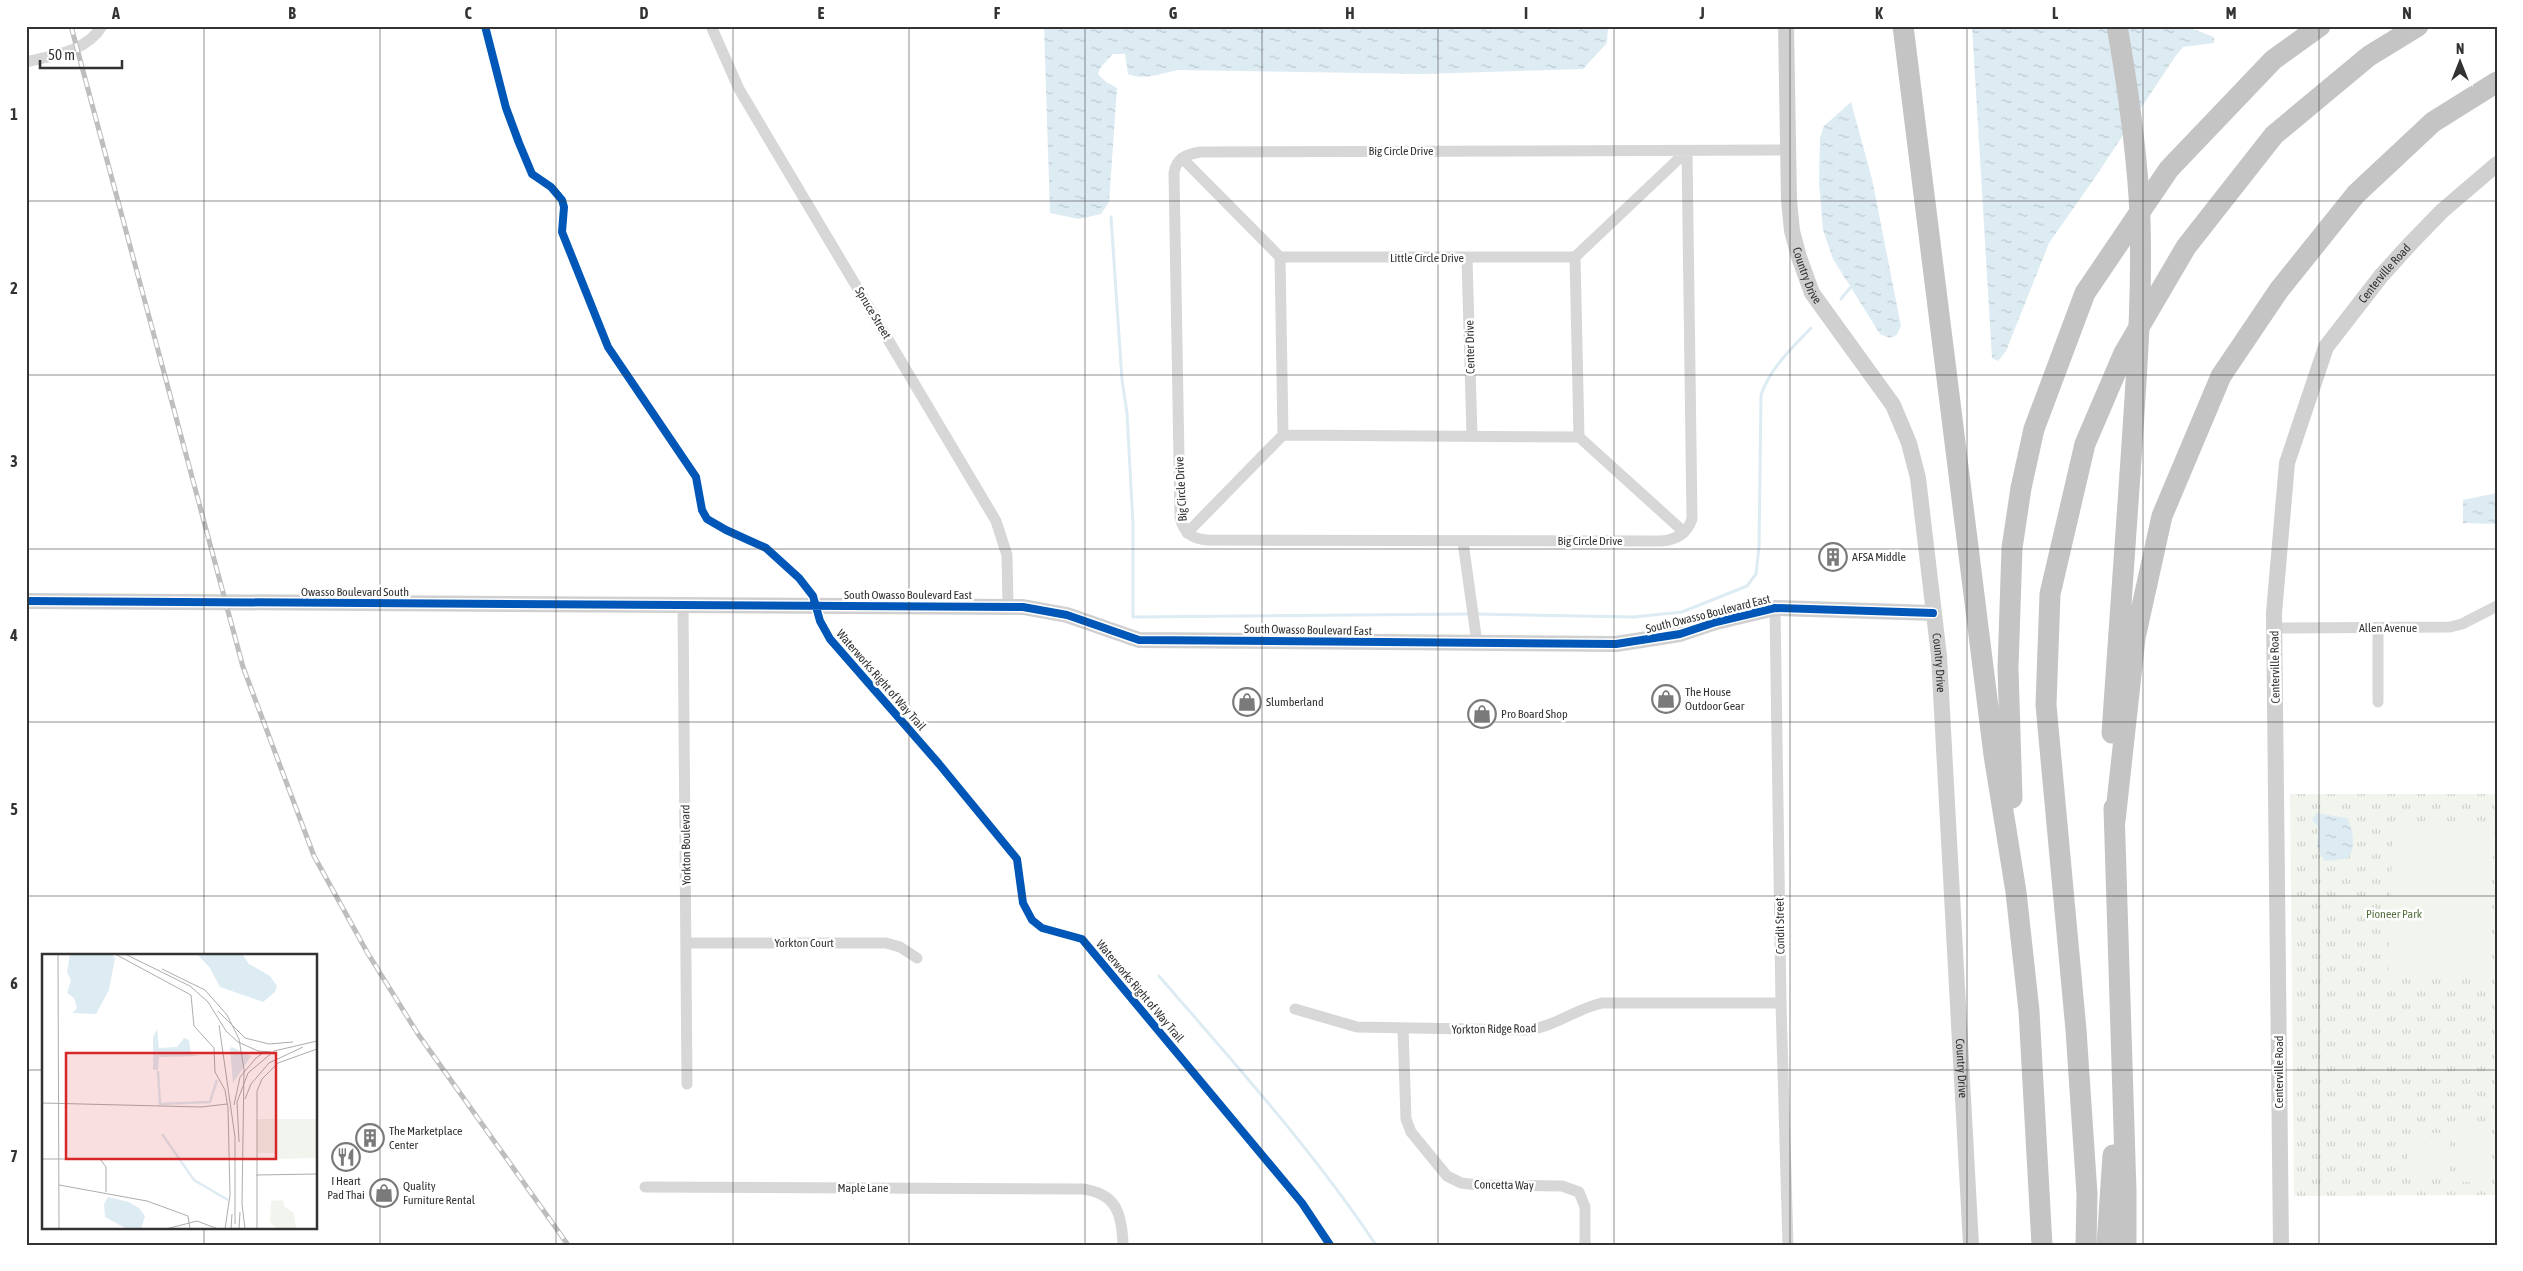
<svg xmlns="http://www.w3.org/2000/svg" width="2523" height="1271" viewBox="0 0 2523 1271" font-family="'Asap Condensed',sans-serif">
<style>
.park{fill:url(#park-tufts)}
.pitch{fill:#f1f5ed}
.water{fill:url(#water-ripples)}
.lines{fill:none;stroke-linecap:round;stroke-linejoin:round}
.stream{stroke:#ddebf3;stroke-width:3}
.street{stroke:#d7d7d7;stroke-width:11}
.secondary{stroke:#d0d0d0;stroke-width:16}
.highway{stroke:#c4c4c4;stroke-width:21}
.rail-casing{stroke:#bebebe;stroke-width:5}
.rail{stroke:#fff;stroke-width:3;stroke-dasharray:9;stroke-linecap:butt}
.highway-bridge{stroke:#c4c4c4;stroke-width:21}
.cycleway-casing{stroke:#fff;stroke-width:11}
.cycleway{stroke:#0057b8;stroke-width:8}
.grid{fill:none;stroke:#333;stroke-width:1;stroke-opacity:0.55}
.labels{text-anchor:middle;stroke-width:5;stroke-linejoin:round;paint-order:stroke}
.street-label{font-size:12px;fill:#333;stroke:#fff}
.poi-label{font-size:12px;fill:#333;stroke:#fff;text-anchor:start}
.park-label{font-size:12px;fill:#56703f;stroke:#fff}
.inset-river{fill:none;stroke:#ddebf3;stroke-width:2.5}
.inset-road{fill:none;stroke:#adadad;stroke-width:1}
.view{fill:#d62828;fill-opacity:0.15;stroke:#d62828;stroke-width:2.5}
.inset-edge{fill:none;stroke:#333;stroke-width:2.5}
.neatline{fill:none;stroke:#333;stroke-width:2}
.grid-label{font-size:16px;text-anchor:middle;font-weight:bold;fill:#333}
</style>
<defs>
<pattern id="park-tufts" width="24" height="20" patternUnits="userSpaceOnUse" patternTransform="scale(1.25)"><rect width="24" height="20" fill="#f1f5ed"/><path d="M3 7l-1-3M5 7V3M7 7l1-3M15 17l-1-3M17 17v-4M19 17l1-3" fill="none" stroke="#cfd2cc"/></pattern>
<pattern id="water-ripples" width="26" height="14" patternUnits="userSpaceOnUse" patternTransform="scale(1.25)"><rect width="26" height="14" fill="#ddebf3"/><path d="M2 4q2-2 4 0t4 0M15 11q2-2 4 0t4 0" fill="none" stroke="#becad1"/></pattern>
</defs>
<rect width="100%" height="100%" fill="#fff"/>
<!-- park -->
<path class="park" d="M2290,794H2497V1195L2294,1196Z"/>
<!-- pitch -->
<path class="pitch" d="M2393,822L2494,825L2489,976L2388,974Z
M2455,1124H2485L2486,1182H2456Z
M2432,1133H2450V1173H2432Z
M2408,1134H2425V1173H2407Z"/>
<!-- water -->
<path class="water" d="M1044,26H1608L1607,43L1583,69L1423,74L1178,70C1162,73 1144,81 1128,74L1125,54H1113L1100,68L1098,74L1106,82L1117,88L1109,202L1101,214L1079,219L1050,213Z
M1972,26H2185L2214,37V43L2183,47L2175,57L2094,179L2049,243L2006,351L1998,361L1992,358Z
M1851,102L1872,179L1901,326L1897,335L1889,338L1880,334L1833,259L1823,230L1819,183L1820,138L1824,126Z
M2497,493V524L2463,523V500Z
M2316,813L2347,818C2353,829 2356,846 2349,857L2337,860L2324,861L2317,846L2319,828L2312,820Z"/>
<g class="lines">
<!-- stream -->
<path class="stream" d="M1111,217L1122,380L1127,413L1133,524V617L1469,614
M1841,299L1850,288
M1476,614L1634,617L1682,612L1747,586L1756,574L1759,547L1761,395C1770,368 1792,348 1811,328
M1159,976C1234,1063 1312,1149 1376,1245"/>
<!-- street -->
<path class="street" d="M711,26L739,89L996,521L1007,555L1008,607
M26,62C54,55 86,52 102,26
M1687,151L1692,519C1687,534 1676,540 1661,541L1207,540C1192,539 1183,532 1180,517L1174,173C1176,158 1187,154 1201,152L1788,150
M1182,158L1280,257L1283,435L1187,533
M1280,257H1575L1687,151
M1575,257L1579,437
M1467,258L1472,436
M1283,435L1579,437L1684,532
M1463,542L1477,643
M683,606L687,1084
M1775,608L1781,1003L1788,1245
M2274,628L2450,627L2462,624L2497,606
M2378,702V628
M687,943H886L900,947L917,958
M1295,1009L1357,1027L1527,1030C1555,1027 1575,1009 1602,1003H1781
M1403,1029L1406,1119L1411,1132L1447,1176L1461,1183L1478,1185L1562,1186L1579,1192L1585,1207V1245
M645,1187L1082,1189C1116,1193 1122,1213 1123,1245"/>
<!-- secondary -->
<g class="secondary">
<path id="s1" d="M1786,26L1789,200L1792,231L1799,257L1812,293L1893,405L1909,443L1918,478L1939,656L1971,1245"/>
<path d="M26,601L1023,607L1067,615L1139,640L1616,644L1680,634L1716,622L1775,608L1933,613"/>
<path id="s2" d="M2281,1245L2274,613L2287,463L2326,347L2381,276L2411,243L2442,211L2497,164"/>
</g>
<!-- highway -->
<path class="highway" d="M1903,26L1994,755L2016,892L2029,1011L2042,1245
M2112,733L2130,474
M2012,798L2008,668L2012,548L2021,488L2034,429L2085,293L2169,169L2273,60L2320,26
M2114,808L2126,1192V1245
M2115,821L2135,638L2162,516L2221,376L2279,290L2356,194L2433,122L2497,82
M2086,1245L2087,1194L2076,1030L2046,705L2050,594L2085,444L2124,353L2186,247L2274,135L2369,56L2418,26
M2107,1245L2113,1155"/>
<defs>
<path id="rail" d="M71,26L243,667L314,856L367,952L418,1034L568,1245"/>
</defs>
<!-- rail casing -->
<use href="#rail" class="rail-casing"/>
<!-- rail -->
<use href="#rail" class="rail"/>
<!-- highway-bridge -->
<path class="highway-bridge" d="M2117,26C2127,82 2135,139 2139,196C2144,288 2136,381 2130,474"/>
<defs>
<path id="cycleway" d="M485,26L506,108L519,143L532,174L551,187L562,200L564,207L562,232L608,347L696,477L702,510L707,519L726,530L766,548L799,578L813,596L820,621L830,639L939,764L1017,859L1023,903L1032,920L1042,928L1082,939L1302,1203L1330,1245
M26,601L1023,607L1067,615L1139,640L1616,644L1680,634L1716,622L1775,608L1933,613"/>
</defs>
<!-- cycleway casing -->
<use href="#cycleway" class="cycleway-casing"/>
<!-- cycleway -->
<use href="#cycleway" class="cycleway"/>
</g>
<!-- grid -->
<path class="grid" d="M204,26V955M380,26V1245M556,26V1245M733,26V1245M909,26V1245M1085,26V1245M1262,26V1245M1438,26V1245M1614,26V1245M1790,26V1245M1967,26V1245M2143,26V1245M2319,26V1245M26,201H2497M26,375H2497M26,549H2497M26,722H2497M26,896H2497M26,1070H44M316,1070H2497M204,1227V1245"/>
<!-- icons -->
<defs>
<symbol id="building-ring" viewBox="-11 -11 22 22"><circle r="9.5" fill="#fff" stroke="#7a7a7a" stroke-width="1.5"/><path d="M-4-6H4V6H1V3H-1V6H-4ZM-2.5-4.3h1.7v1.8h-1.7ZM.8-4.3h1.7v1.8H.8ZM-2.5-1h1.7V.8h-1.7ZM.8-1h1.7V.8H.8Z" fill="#7a7a7a"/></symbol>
<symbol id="shop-ring" viewBox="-11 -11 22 22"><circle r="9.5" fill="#fff" stroke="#7a7a7a" stroke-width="1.5"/><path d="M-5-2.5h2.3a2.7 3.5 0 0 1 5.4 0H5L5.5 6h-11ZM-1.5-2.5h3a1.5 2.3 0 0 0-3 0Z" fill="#7a7a7a"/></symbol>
<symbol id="restaurant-ring" viewBox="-11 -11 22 22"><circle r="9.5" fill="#fff" stroke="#7a7a7a" stroke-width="1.5"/><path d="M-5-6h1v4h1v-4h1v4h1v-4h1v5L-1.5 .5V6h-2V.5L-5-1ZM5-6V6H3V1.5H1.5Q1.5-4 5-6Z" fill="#7a7a7a"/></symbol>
</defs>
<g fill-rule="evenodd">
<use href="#building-ring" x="1817" y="541" width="32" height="32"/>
<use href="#shop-ring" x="1650" y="683" width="32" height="32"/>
<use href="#shop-ring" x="1231" y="686" width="32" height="32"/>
<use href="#shop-ring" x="1466" y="698" width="32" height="32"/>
<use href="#building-ring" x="354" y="1122" width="32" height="32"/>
<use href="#restaurant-ring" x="330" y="1141" width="32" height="32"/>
<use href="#shop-ring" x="368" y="1177" width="32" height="32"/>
</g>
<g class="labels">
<!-- street labels -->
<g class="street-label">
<text x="1401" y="155">Big Circle Drive</text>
<text x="1427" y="262">Little Circle Drive</text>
<text dy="4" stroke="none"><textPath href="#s2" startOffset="999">Centerville Road</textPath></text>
<text dy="4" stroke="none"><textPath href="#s1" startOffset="252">Country Drive</textPath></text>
<text transform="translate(873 313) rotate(59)" y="4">Spruce Street</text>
<text transform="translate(1470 347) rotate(-91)" y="4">Center Drive</text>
<text transform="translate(1181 489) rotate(-93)" y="4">Big Circle Drive</text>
<text x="1590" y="545">Big Circle Drive</text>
<text x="355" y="596">Owasso Boulevard South</text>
<text x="908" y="599">South Owasso Boulevard East</text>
<text transform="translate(1708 614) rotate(-14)" y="4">South Owasso Boulevard East</text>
<text x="2388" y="632">Allen Avenue</text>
<text transform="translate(1308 630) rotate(1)" y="4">South Owasso Boulevard East</text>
<text dy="4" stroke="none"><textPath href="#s1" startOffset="672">Country Drive</textPath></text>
<text transform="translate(2275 667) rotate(-91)" y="4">Centerville Road</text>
<text transform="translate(881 680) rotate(49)" y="4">Waterworks Right of Way Trail</text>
<text transform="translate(686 845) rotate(-91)" y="4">Yorkton Boulevard</text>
<text transform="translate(1780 926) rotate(-91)" y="4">Condit Street</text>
<text x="804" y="947">Yorkton Court</text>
<text transform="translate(1140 991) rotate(50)" y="4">Waterworks Right of Way Trail</text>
<text transform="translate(1494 1029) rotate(-1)" y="4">Yorkton Ridge Road</text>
<text dy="4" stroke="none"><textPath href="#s1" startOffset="1078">Country Drive</textPath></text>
<text transform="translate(2279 1072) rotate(-90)" y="4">Centerville Road</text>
<text transform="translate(1504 1185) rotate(1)" y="4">Concetta Way</text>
<text x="863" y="1192">Maple Lane</text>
</g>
<!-- poi labels -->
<g class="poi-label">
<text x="1852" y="561">AFSA Middle</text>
<text x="1685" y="696">The House<tspan x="1685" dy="14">Outdoor Gear</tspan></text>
<text x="1266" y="706">Slumberland</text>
<text x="1501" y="718">Pro Board Shop</text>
<text x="389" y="1135">The Marketplace<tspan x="389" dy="14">Center</tspan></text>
<text x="346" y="1185" text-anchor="middle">I Heart<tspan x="346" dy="14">Pad Thai</tspan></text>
<text x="403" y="1190">Quality<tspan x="403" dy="14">Furniture Rental</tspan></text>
</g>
<!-- park labels -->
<g class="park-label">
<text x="2394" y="918">Pioneer Park</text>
</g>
</g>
<!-- overview -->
<g transform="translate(42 954)">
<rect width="275" height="275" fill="#fff"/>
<path d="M215,165H275V204L233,205L232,199H215ZM241,246L242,252L252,259L254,275H235L228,268L229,247Z" fill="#f1f5ed"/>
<path d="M248,168V182L234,181L237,172ZM250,168L259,171L264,181H250ZM250,185H264L260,196L250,199ZM234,186H248V199L238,196Z" fill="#f1f5ed"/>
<path d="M28,0H69L73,4L67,36L54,60L30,59L35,54L32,44L25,39L29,26L25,18ZM155,0H200L207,10L228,22L235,32L233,38L221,48L178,33L168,14ZM115,75L117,94L135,93L142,84L147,86L149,100L158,102L117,103L116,116H111V83ZM190,93L209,102L191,129L188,94ZM66,243L87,248L97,254L103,262L99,275H85L63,263L62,250Z" fill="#ddebf3"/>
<path class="inset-river" d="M116,117L118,150L168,148L175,126M120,180L152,226L186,246"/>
<path class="inset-road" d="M16,0L17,275M73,0L149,41L152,72L172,94L173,118L183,136L186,154L188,241L183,275M83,0L148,32L166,48L184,77L196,88L216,97L229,98M120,15L163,36L185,61L197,85L202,115L200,250L203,275M176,57L203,84L227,90L251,88M177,71L193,183V270M203,145L209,130L227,109L261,93M0,149L159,153L185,150M192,151L198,123L214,104L224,97M197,188L195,148L206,119L232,97L275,87M0,205H58L64,213V238M214,221L275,220M17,231L105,247L146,262L148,275M124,275L155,267L176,275M189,275L190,260M197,275L198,258M215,275V137L220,125L236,109L275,95"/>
<path class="view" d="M24,99H234V205H24Z"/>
<rect width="275" height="275" class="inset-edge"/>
</g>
<!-- border -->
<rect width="2523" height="1271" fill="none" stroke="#ffffff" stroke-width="55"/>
<!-- north arrow -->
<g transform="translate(2460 62)" stroke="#ffffff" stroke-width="4" paint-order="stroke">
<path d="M0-4L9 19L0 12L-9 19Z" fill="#333333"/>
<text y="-8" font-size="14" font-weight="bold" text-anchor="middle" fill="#333333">N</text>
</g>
<!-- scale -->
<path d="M40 60v8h82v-8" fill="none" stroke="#333333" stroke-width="2.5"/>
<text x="48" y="60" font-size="15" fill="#333333" stroke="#ffffff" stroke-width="4" paint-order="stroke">50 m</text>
<rect x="28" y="28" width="2468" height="1216" class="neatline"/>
<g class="grid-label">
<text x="116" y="19">A</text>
<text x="292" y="19">B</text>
<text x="468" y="19">C</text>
<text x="644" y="19">D</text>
<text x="821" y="19">E</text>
<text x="997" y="19">F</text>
<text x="1173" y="19">G</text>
<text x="1350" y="19">H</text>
<text x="1526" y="19">I</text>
<text x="1702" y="19">J</text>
<text x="1879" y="19">K</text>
<text x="2055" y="19">L</text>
<text x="2231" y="19">M</text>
<text x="2407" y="19">N</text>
<text x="14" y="120">1</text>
<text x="14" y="294">2</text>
<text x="14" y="467">3</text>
<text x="14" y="641">4</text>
<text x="14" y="815">5</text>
<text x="14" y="989">6</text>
<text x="14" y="1162">7</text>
</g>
</svg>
